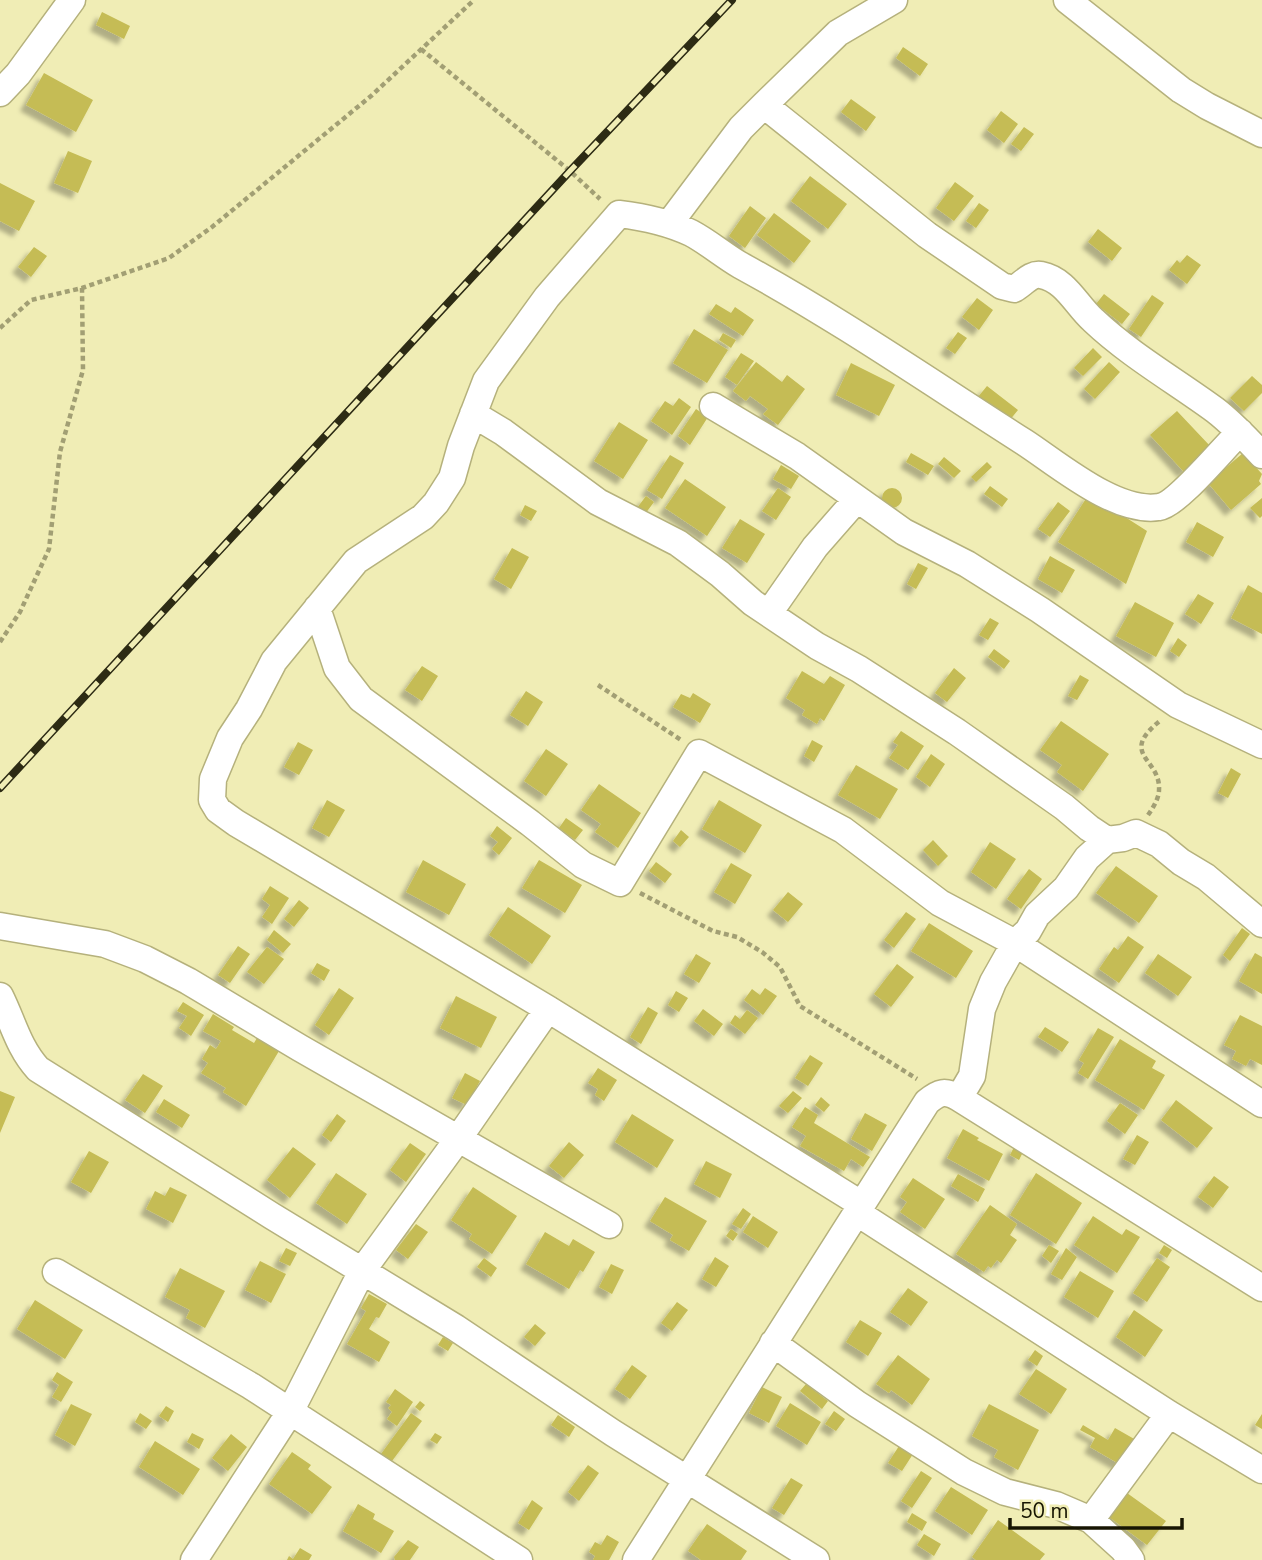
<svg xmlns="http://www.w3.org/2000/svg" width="1262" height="1560" viewBox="0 0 1262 1560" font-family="'Nunito Sans',sans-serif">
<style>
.building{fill:#c5bc54;filter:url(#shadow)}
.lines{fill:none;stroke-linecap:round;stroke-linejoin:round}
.minor-casing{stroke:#b5b17c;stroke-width:29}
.path{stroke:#a29f74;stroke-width:4.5;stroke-dasharray:5 3.5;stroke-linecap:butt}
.minor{stroke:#fff;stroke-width:26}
.rail-casing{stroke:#2d2b14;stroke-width:8}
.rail{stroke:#f0edb5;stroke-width:5;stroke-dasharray:16;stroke-linecap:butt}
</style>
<defs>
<filter id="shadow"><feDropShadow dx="-6" dy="6" stdDeviation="2" flood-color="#0004"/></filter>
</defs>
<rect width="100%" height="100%" fill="#f0edb5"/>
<!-- building -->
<path class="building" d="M102,12L130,26L124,39L96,25Z
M903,47L928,64L920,76L896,58Z
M44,73L93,100L76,132L26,105Z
M851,99L876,117L866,131L841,112Z
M1001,111L1018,124L1004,143L987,130Z
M1024,127L1034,134L1021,151L1011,144Z
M68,151L92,161L78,193L54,183Z
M810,176L847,204L828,229L791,201Z
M955,182L974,196L954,221L936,208Z
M0,183L35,201L19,231L0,221Z
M979,203L989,210L976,228L966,221Z
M750,206L766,218L745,248L729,236Z
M774,213L811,241L794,263L757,235Z
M1098,229L1122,248L1112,261L1088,242Z
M34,247L47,256L31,277L18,267Z
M1187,255L1201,265L1187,284L1169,270L1177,260L1180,263Z
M1104,294L1130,314L1122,324L1096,304Z
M1152,295L1164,303L1141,337L1129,329Z
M977,298L993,310L979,330L962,317Z
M716,304L731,313L735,307L754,320L743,336L709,314Z
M694,329L728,350L707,383L673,363Z
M958,332L967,338L955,354L946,348Z
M723,333L736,340L731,348L719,340Z
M1093,348L1102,357L1083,376L1074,368Z
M741,353L754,361L737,385L725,377Z
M756,362L782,382L787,375L805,389L778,425L763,414L768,409L750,396L746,401L733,391Z
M1109,362L1120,372L1095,399L1084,389Z
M851,363L895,385L879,416L836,395Z
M1252,376L1262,385V393L1244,411L1230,398Z
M987,386L1018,410L1009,421L978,397Z
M679,398L691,407L672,435L651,421L665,401L673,406Z
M696,409L708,417L690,445L678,436Z
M1177,411L1211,447L1184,472L1150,435Z
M619,422L648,440L623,479L594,461Z
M911,453L934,466L928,475L906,462Z
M1243,453L1262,474L1259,481L1261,484L1231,510L1208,483Z
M670,455L684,463L662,499L647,490Z
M944,457L961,471L954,478L938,464Z
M987,462L992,467L976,482L971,477Z
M781,465L799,476L791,489L773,479Z
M685,479L726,507L707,536L665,508Z
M990,486L1008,499L1002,507L984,494Z
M778,488L791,497L776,520L762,511Z
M882 498a10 10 0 1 1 20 0a10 10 0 1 1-20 0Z
M1089,494L1147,531L1126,584L1058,542Z
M646,496L654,502L645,514L637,508Z
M1262,498V516L1260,518L1250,508Z
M1058,502L1070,511L1050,537L1038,529Z
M525,505L537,511L531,521L520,515Z
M740,519L765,534L747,563L722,548Z
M1197,522L1224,537L1213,557L1186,542Z
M512,548L529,557L511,589L494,579Z
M1050,556L1075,570L1062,593L1038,579Z
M918,563L928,568L916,589L907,584Z
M1248,585L1262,593V634L1231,618Z
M1198,594L1214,603L1201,624L1185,614Z
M1135,602L1174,623L1156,657L1116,636Z
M990,618L999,623L988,640L979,635Z
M1178,638L1187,645L1179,657L1170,651Z
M994,649L1010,661L1004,669L988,657Z
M422,666L438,676L422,701L405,690Z
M954,668L966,678L947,702L935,693Z
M802,671L824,684L830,676L845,685L824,721L820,718L817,724L802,715L805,710L786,698Z
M1080,675L1089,680L1077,700L1068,696Z
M526,691L543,702L528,726L510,715Z
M693,693L711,704L700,723L673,707L681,694L690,698Z
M1061,721L1109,754L1083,791L1057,772L1062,765L1040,750Z
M901,731L924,746L908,770L889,758L898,745L893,742Z
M812,740L823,746L814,762L804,756Z
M298,742L313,750L299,775L284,767Z
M546,749L568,764L546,796L524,781Z
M931,754L945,764L930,787L916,777Z
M856,765L898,789L880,819L838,795Z
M1231,768L1241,774L1228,798L1218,793Z
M599,784L641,813L618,848L595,832L601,824L581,810Z
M327,800L345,810L329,837L312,828Z
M719,800L762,825L745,853L702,829Z
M566,818L583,830L575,840L559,828Z
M497,826L512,838L499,855L492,849L498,842L490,836Z
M681,830L689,837L680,847L673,841Z
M933,840L948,856L938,866L923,850Z
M990,842L1016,859L996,889L971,872Z
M423,860L466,884L449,915L406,892Z
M539,860L582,885L565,913L522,888Z
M656,862L672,874L665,883L649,871Z
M731,863L752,875L735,904L714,892Z
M1116,866L1158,896L1139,923L1096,893Z
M1029,869L1042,879L1021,909L1007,899Z
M270,886L289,898L272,924L262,917L270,905L262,899Z
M788,892L803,904L788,922L773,910Z
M299,900L309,908L294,927L284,919Z
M508,907L551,936L532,964L489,935Z
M906,912L916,919L894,948L884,940Z
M929,923L973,951L956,978L911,951Z
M1242,928L1250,934L1230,961L1223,955Z
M274,930L291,944L283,953L267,940Z
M1128,936L1144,947L1119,983L1099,969L1114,947L1118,950Z
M238,946L250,954L230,983L218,975Z
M267,947L284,959L264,984L247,972Z
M1255,953L1262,957V994L1239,981Z
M696,954L711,963L699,983L684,974Z
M1158,954L1192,977L1178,996L1145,973Z
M317,963L330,970L324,981L311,973Z
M897,964L914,977L891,1007L874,994Z
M339,988L354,998L329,1035L315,1025Z
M765,988L777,996L763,1015L744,1000L752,989L760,995Z
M676,991L688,998L679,1012L668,1005Z
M456,996L497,1017L481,1048L440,1028Z
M183,1002L204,1015L191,1036L179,1028L187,1016L177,1011Z
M648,1007L658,1013L641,1044L630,1037Z
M703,1009L723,1024L714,1036L694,1021Z
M747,1010L758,1018L745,1034L730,1023L735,1015L740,1019Z
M213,1014L234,1027L232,1030L254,1043L257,1038L279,1051L246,1106L223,1092L226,1088L201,1073L208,1063L202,1059L210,1045L216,1049L221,1041L203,1031Z
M1240,1015L1262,1026V1065L1250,1059L1246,1066L1232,1059L1236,1051L1224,1045Z
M1045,1027L1069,1042L1062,1052L1038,1037Z
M1098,1028L1114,1037L1088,1079L1078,1073L1084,1063L1079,1060Z
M1120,1039L1156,1061L1152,1068L1165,1075L1144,1110L1095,1080Z
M810,1055L823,1063L808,1086L795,1078Z
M598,1068L617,1080L604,1101L595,1095L598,1089L588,1083Z
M465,1073L480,1081L467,1105L452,1098Z
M143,1074L163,1086L145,1113L125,1100Z
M0,1091L15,1097L0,1133Z
M793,1091L802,1098L788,1113L779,1106Z
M821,1097L830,1105L824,1112L815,1105Z
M164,1099L190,1115L182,1128L156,1112Z
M1176,1100L1213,1128L1197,1148L1161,1120Z
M1120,1103L1138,1115L1125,1134L1107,1121Z
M805,1107L818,1115L814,1123L870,1157L863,1167L851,1159L844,1171L800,1146L806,1136L792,1127Z
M865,1113L887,1125L872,1151L851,1139Z
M337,1114L346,1121L331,1142L322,1135Z
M632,1114L674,1140L657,1168L615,1142Z
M963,1129L979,1138L977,1140L1003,1154L989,1181L947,1158Z
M1137,1135L1149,1142L1135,1165L1123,1159Z
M569,1142L584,1155L564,1178L549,1166Z
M410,1143L426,1154L406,1182L390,1170Z
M1015,1145L1024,1150L1019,1160L1010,1155Z
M293,1147L316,1164L290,1198L267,1180Z
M89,1151L109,1162L91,1193L71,1182Z
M706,1161L732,1174L720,1198L694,1184Z
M336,1173L367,1194L347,1224L316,1203Z
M1036,1173L1082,1203L1056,1244L1010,1215Z
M958,1174L985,1189L978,1202L951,1186Z
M1214,1176L1229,1187L1213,1208L1198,1197Z
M913,1178L945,1199L925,1229L900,1212L907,1202L900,1197Z
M170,1187L187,1195L173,1223L146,1209L155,1191L165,1196Z
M473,1187L517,1216L492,1254L469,1239L472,1234L451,1220Z
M665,1197L707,1221L689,1251L670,1240L673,1235L650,1221Z
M990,1205L1017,1224L1010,1235L1017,1240L1001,1263L997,1260L991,1268L988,1266L984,1272L956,1254Z
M743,1208L751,1214L741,1229L732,1224Z
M753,1216L778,1232L768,1248L743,1232Z
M1093,1216L1122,1235L1126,1229L1140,1237L1117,1273L1074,1245Z
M416,1224L428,1232L408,1259L396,1250Z
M731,1229L738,1234L733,1241L726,1236Z
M545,1232L569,1246L573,1239L595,1252L583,1272L580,1270L569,1289L526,1264Z
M1049,1245L1059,1251L1051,1263L1042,1256Z
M1164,1245L1172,1250L1167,1258L1159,1253Z
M286,1248L297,1253L290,1266L279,1261Z
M1066,1248L1077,1257L1062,1280L1051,1274Z
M715,1257L729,1266L716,1287L702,1279Z
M484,1258L497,1268L491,1277L477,1267Z
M1157,1258L1170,1267L1147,1302L1133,1293Z
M260,1261L286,1274L271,1303L245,1290Z
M611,1264L624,1270L612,1294L599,1287Z
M180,1268L225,1291L205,1328L186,1318L190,1310L165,1297Z
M1080,1271L1114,1291L1098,1318L1064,1297Z
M908,1288L928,1302L911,1326L890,1312Z
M369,1294L387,1304L379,1318L376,1317L369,1329L390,1342L379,1362L347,1344L366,1311L361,1308Z
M35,1300L83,1330L65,1359L17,1329Z
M677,1302L688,1310L672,1331L661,1323Z
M1134,1310L1163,1330L1145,1357L1116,1337Z
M860,1320L882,1333L868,1356L846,1342Z
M535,1324L546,1333L535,1346L524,1337Z
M443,1337L453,1343L448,1351L438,1345Z
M1035,1350L1043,1356L1037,1366L1028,1360Z
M898,1355L930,1379L912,1405L891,1390L889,1393L876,1384Z
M632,1365L647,1376L630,1399L615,1389Z
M1036,1369L1067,1389L1051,1414L1019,1394Z
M57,1372L73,1382L61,1402L52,1397L59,1385L52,1380Z
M806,1384L828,1401L822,1409L800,1391Z
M762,1387L782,1397L769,1423L749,1413Z
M395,1389L413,1402L397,1426L387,1419L392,1412L388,1408L391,1405L386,1402Z
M420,1401L425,1405L420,1411L415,1407Z
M790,1403L821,1422L807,1445L776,1426Z
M71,1404L92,1414L75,1446L55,1435Z
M989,1404L1039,1430L1018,1470L994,1457L998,1450L972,1436Z
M166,1406L174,1411L168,1422L159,1416Z
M834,1411L845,1419L836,1431L825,1424Z
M140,1413L152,1421L146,1429L135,1422Z
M411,1413L422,1421L392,1461L381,1454Z
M1262,1414V1429L1255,1425Z
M558,1415L575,1427L569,1437L551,1425Z
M1083,1425L1108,1440L1115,1428L1136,1440L1121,1465L1090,1447L1095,1438L1080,1430Z
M192,1433L204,1439L199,1449L187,1442Z
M435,1433L442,1437L437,1444L430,1440Z
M231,1434L247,1447L228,1471L212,1458Z
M155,1441L200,1469L183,1495L139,1467Z
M899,1446L913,1454L902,1471L888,1463Z
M292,1452L311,1465L308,1469L332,1487L312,1514L269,1484Z
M588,1465L599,1473L579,1501L568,1492Z
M921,1471L932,1478L912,1508L901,1501Z
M791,1478L803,1485L784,1515L772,1508Z
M951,1487L988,1510L972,1535L935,1511Z
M1127,1493L1166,1521L1147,1545L1109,1517Z
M532,1500L543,1508L529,1530L518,1523Z
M358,1504L375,1514L373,1519L394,1531L381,1553L343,1531Z
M912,1513L927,1522L922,1531L907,1522Z
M998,1520L1045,1554L1040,1560H976L972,1557Z
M707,1524L747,1551L741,1560H701L688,1551Z
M924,1534L941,1544L934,1556L917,1545Z
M607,1535L619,1542L609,1560H593L595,1556L589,1552L595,1542L601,1545Z
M408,1540L419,1547L410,1560H395L394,1557Z
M300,1548L312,1555L309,1560H287L289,1556L293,1559Z"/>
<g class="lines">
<defs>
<path id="minor" d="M1067,0L1181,90L1207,106L1262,134
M0,93L18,74L72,0
M764,105L927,235L1002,286L1014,289C1023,284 1031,273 1041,275C1066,280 1076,305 1093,320C1130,355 1174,380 1215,410C1232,423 1247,439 1262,455
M669,224L741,128L764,105L838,33L894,0
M713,406L797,456L904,532L967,564L1040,610L1178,705L1262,745
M473,414L503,432L598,502L678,543L720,574L753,603L817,646L859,669L957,732L1064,807L1089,828L1107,840L1123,838L1136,833L1159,844L1181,862L1206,877L1262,924
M317,608L337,668L361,699L530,823L583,865L620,883L699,753L843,830L940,903L1015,943L1262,1104
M769,613L815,547L857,499
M1107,840L1087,858L1066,888L1037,915L1028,931L1015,943L993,982L982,1009L972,1076L959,1098L1262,1288
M0,926L105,944L145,959L188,981L300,1048L609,1225
M0,996C13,1022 18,1047 38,1069L272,1216L456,1328L613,1433L816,1560
M861,1204L548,1009L236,823L218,810L212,800L213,779L230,738L249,709L274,661L356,561L423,517L436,503L452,478L461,446L486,381L547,297L619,214C644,217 668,222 691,233C708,242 723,255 740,265C837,318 930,382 1024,442C1058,464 1116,514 1159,507C1177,505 1224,447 1240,432
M856,1212L1169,1414L1262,1470
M56,1272L251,1386L519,1560
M773,1343L857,1404L964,1472L1005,1492L1056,1505L1091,1520L1123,1549L1131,1560
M1091,1520L1169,1414
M194,1560L290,1412L362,1271L458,1139L548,1009
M636,1560L927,1102C939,1092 945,1090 959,1098"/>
</defs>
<!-- minor casing -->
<use href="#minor" class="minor-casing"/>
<!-- path -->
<path class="path" d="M421,49L570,171L600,199
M0,328L31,300L82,288L169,258L212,227L371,96L474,0
M0,642L20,612L49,549L60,452L83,370L82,288
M598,685L681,740
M1148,815C1153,808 1159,798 1159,790C1161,758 1117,755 1161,720
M640,893L713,931L737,937L762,952L780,967L800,1006L917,1079"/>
<!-- minor -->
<use href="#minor" class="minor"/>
<defs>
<path id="rail" d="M0,788L570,171L732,0"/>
</defs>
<!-- rail casing -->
<use href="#rail" class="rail-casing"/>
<!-- rail -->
<use href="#rail" class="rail"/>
</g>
<!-- scale -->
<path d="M1010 1518v10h172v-10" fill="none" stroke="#171502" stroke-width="3.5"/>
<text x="1020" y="1518" font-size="21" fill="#171502" stroke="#f0edb5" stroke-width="5" paint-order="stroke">50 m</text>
</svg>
